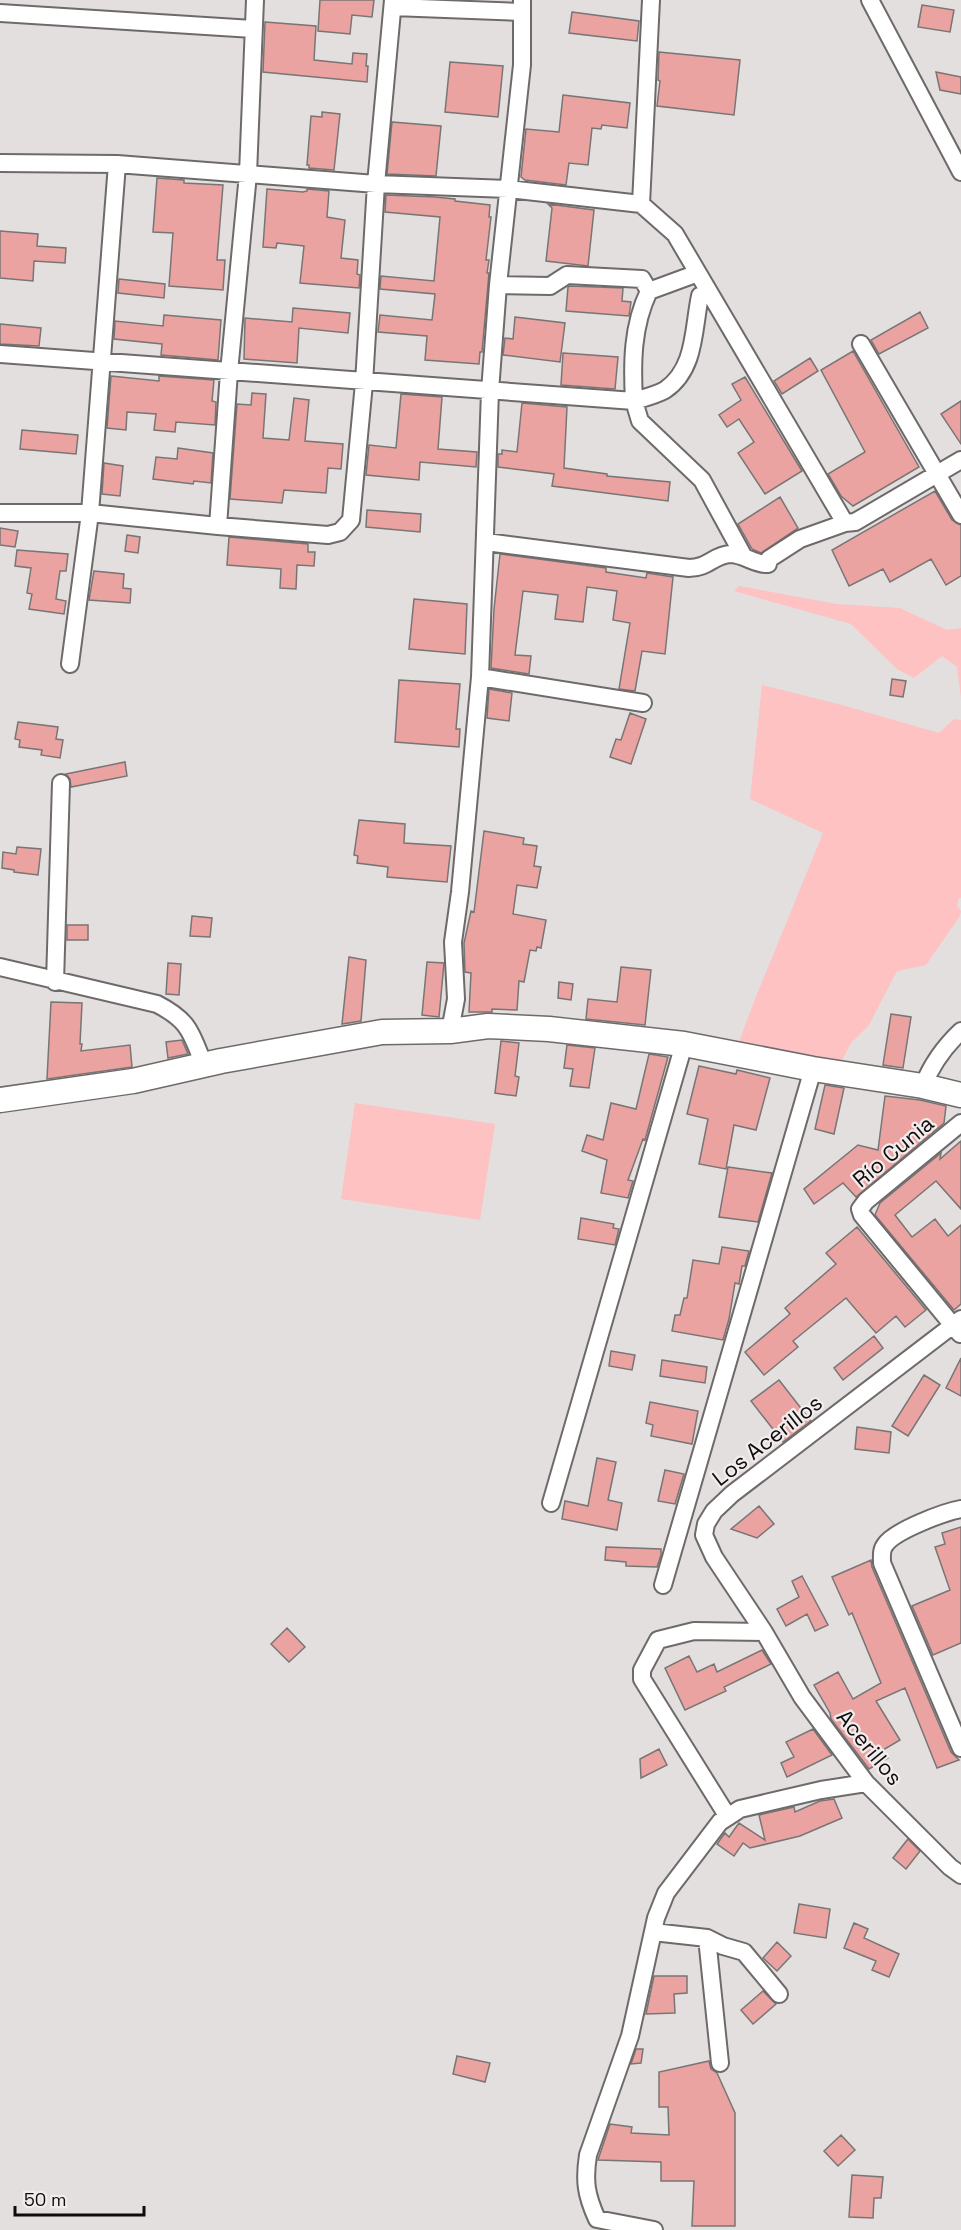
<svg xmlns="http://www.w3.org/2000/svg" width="961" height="2230" viewBox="0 0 961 2230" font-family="'Space Grotesk',sans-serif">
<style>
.green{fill:#fdc2c1}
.building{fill:#eba3a2;stroke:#797574;stroke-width:1.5}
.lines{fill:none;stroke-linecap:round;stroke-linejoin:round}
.street-casing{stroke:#6f6a6a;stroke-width:20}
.secondary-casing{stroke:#6f6a6a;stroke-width:27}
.street{stroke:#fff;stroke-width:16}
.secondary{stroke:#fff;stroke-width:24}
.labels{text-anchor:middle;stroke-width:4.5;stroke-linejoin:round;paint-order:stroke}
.street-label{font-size:22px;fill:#0e0c0c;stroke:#f2ecec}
</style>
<rect width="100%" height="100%" fill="#e4dfdf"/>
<!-- green -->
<path class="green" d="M739,586L837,604L900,608L947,630L961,628V698L957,667L942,656L914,678L897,669L851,624L734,591Z
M762,685L842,705L939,733L954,719L961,720V898H959L957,906L961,911L960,916L926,965L897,971L869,1025L851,1043L836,1072L734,1055L755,999L823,833L750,799Z
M355,1103L495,1124L480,1220L341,1199Z"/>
<!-- building -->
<path class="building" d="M320,0H374L372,17L352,15L350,34L318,31Z
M922,5L954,10L950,32L918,27Z
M572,12L639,21L637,41L569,33Z
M265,22L316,26L314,60L352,64L353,53L367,54L366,66H368L367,82L263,72Z
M659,52L740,60L734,115L657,106L660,81L658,80Z
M450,62L503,66L498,117L445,112Z
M936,72L961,77V94L940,90Z
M563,95L630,103L627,128L602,125L601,129L592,128L588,165L569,163L566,185L525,180L521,177L526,129L559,132Z
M322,112L340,114L334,170L309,168V165H307L311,116L322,117Z
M392,122L441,126L436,176L387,174Z
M157,178L184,180V183L223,185L217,260H225L223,290L169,286L173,233L153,232Z
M267,189L303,192L307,191V189L329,191L327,217L345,220L341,258L358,260L357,274L360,275L359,288L300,283L304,246L277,243L276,248L263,247Z
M386,195L435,197L455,199V201L490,205L489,217H491L486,260H489L487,273H489L482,352H480L479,364L425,360L427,336L378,332L380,315L432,320L435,294L380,289L381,276L434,281L440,217L385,212Z
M548,204L594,210L588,266L546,261L552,208Z
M0,231L38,234L37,246L66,248L65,263L34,261L33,281L0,278Z
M119,279L165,284L164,298L118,293Z
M570,286L623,288L622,301L631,302L629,316L566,311L568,287Z
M293,308L350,313L348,333L299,328L297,363L244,359L245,318L292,322Z
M920,312L928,328L879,354L871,340Z
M164,315L221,320L218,360L161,355L162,344L114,339L115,321L163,326Z
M515,317L565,323L560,362L503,355L505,338L513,339Z
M0,324L41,328L39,346L0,344Z
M853,351L919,467L853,506L841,496L828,474L865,452L821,370Z
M563,353L618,357L615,389L561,385Z
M810,358L818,371L782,394L774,381Z
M111,376L159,381V376L214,380L212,401L216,402L215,425L176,422L175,432L154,430L156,414L127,412L126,430L107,428Z
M745,377L802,471L765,494L738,453L754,442L739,419L727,427L719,415L741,400L732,384Z
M252,393L266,394L263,438L289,440L294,398L309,400L305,441L343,444L341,469L328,468L326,493L284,490L282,503L230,499L237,404L251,405Z
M401,394L442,397L438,449L477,452L476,467L420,462L419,480L366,475L369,445L396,448Z
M961,401V444L941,414Z
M522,403L567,407L564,468L607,474V476L670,482L668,501L552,486L554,474L498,467V454H502V450L517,452Z
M22,430L78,435L76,454L20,449Z
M178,448L213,453L211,483L194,481L193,484L153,479L156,457L177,459Z
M104,463L123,466L120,496L102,494Z
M935,491L952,520L961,525V576L946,585L931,559L890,582L883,569L849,586L832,550Z
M780,497L798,528L761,553L752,549L738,524Z
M367,510L421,514L420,532L366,527Z
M0,528L18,531L15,547L0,545Z
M127,535L140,537L138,553L125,551Z
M229,537L308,544V552H315L314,566L297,565L296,589L280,588L281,569L227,565Z
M17,550L68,554L66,571H60L56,599L66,601L64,614L29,609L32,594L27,593L31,568L15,566Z
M500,554L606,568V572L646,578L647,573L673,577L665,654L642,651L635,691L619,689L630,623L613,620L617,591L587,587L583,622L555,619L558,595L523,591L515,655L531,656L529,674L491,668L494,609Z
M94,571L124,574L123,588L131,589L130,603L89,600Z
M414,599L467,604L465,654L409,649Z
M892,679L906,681L903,697L890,695Z
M399,680L460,684L456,729H460L459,747L395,742Z
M489,689L512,693L509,721L487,718Z
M630,713L646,719L631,764L610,757L616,739L621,740Z
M18,722L58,727L56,739L63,740L60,758L41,755L42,750L19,747L20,740L15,739Z
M125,762L127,776L71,787L70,779L66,774Z
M359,820L405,824L404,843L451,846L447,882L387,877L388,867L357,863L358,856L354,855Z
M484,831L524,838L523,844L537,846L534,866L541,867L537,888L517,885L513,914L546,920L541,948L537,947L536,951L530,950L524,982L519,981L517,1010L492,1009V1012H469L471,973L465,972L464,943L471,911L474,912Z
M17,847L41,849L38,875L14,872V870L2,868L3,852L16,854Z
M192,916L212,918L210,937L190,936Z
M67,925H88V940H67Z
M349,957L366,960L361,1021L342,1024Z
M427,962L444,963L439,1017L422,1015Z
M168,963L181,964L179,995L166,994Z
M621,967L651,970L645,1025L586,1019L588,999L617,1002Z
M559,982L573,984L571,1000L558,998Z
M51,1002L82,1003L80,1044H82L81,1051L130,1045L132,1067L47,1079Z
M891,1014L911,1017L903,1068L883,1065Z
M182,1040L188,1054L168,1058L166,1042Z
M501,1041L519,1043L515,1076L519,1077L516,1096L495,1093Z
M567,1045L595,1048L589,1088L570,1086L573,1069L564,1068Z
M649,1054L668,1057L645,1140L643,1139L628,1180L633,1181L628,1198L601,1193L607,1160L582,1151L587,1135L603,1140L611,1103L636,1109Z
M699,1066L736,1074L737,1070L770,1078L756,1130L734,1125L726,1169L699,1164L708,1119L687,1114Z
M825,1085L844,1088L834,1134L815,1129Z
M885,1096L920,1100L946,1106L944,1123L856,1197L843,1183L814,1204L804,1189L858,1145L878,1150Z
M961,1141V1209L936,1181L895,1215L912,1237L935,1219L948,1236L961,1225V1304L954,1310L875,1215L880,1203L941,1153L940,1159Z
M728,1167L772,1173L758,1222L719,1217Z
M581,1218L614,1224L613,1228L619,1229L615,1245L578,1239Z
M857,1227L926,1310L905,1327L896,1316L876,1333L846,1298L793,1341L798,1347L764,1375L745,1352L790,1314L785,1308L836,1264L826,1253Z
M722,1247L749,1251L745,1266H742L739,1284L735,1283L729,1319L723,1340L672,1331L675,1315H680L684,1298H687L693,1260L719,1264Z
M874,1336L883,1348L843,1380L834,1368Z
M611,1351L635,1355L632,1370L609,1366Z
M961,1358V1396L946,1388Z
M662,1360L707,1367L705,1383L660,1376Z
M924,1375L940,1385L908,1436L892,1426Z
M779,1380L811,1421L783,1442L751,1401Z
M650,1402L698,1411L692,1444L651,1436L653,1425L646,1423Z
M857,1427L891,1432L889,1453L855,1449Z
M597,1458L616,1462L608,1500L622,1503L617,1530L562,1519L565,1501L588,1506Z
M665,1470L684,1474L675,1504L658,1501Z
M759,1506L774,1524L757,1538L731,1529Z
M961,1527V1643L933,1655L912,1606L950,1590L935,1547L945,1544L942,1533Z
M606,1547L661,1549V1555L657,1567L626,1566V1562L605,1560Z
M871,1560L872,1567L951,1752L959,1760L937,1768L905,1688L876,1701L900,1740L883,1750L888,1758L869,1769L831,1719L830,1713L814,1685L838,1672L853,1699L881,1683L852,1613L849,1615L832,1577Z
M802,1576L828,1625L815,1631L807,1614L786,1626L777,1609L799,1597L792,1581Z
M287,1628L305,1647L289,1662L271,1644Z
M762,1650L771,1664L724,1687L726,1691L685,1710L665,1668L689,1656L697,1672L714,1664L717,1672Z
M813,1729L832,1755L787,1777L781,1763L794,1757L786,1742Z
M659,1749L667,1765L641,1778L640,1759Z
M834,1799L842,1818L800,1836L750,1848L743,1843L734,1856L717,1844L725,1833L729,1837L739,1823L765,1840L759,1815L794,1807L795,1812L820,1801Z
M908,1839L920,1851L906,1869L893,1858Z
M799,1904L830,1909L826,1938L794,1933Z
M854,1923L868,1929L864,1938L899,1954L889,1977L872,1970L876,1961L844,1948Z
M777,1942L791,1956L777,1971L763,1958Z
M654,1976H687V1993L674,1994L675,2013L646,2014Z
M763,1991L776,2004L753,2024L741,2010Z
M636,2049H643L641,2063L631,2064Z
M457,2056L490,2063L485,2082L453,2074Z
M709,2061L711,2069L717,2073L735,2113V2226H692L694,2181H661V2162L598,2160L610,2124L632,2127L631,2133L669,2135L668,2107H659V2072Z
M841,2135L855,2150L838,2166L824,2151Z
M852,2175L883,2177L881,2198H874L873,2218L849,2217Z"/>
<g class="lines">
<defs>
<path id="street" d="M870,0L961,172
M393,7L521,12
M0,13L253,29
M0,163L117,164L376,184L508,189L641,204L675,234L845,523
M641,204L651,0
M498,285L550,286L567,275L642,279L649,291
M711,295L700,296C693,329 696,369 665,390C656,395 644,398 634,401L640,421L702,480L744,557
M861,344L961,515
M0,354L634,401C632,364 632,326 649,291L698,273
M0,513H90L218,526L328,535L340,532L351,520L364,383L376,184L393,0
M218,526L229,372L248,174L255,0
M486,542L689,568C708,568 714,555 730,554C744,554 755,565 768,564L769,559L800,539L845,523L855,522L961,460
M70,664L90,513L117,164
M480,677L643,703
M0,967L157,1004C190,1021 191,1033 204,1065
M55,982L61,783
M450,1031L456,999L453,942L460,892L480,677L490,391L498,285L522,65V0
M923,1086C931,1066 945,1046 961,1031
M961,1319L732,1494L714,1511L706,1524L704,1535L714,1557L764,1632L802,1697L866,1783L950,1867L961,1875
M960,1334L862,1215L860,1209L866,1201L961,1123
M551,1503L684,1044
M961,1509C944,1512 894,1531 885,1545C881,1550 882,1556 882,1563L961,1748
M663,1585L813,1069
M728,1817L642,1679V1670L658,1640L694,1631L764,1632
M653,1932L707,1938L723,1946L744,1952L779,1994
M707,1938L720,2063
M654,2230L597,2219C586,2195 584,2181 588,2155L630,2036L656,1918L666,1893L720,1822L740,1809L821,1790L866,1783"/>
<path id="secondary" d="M0,1100L133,1081L221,1061L382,1032L450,1031L488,1026L549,1029L684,1044L813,1069L923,1086L961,1095"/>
</defs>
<!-- street casing -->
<use href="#street" class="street-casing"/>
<!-- secondary casing -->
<use href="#secondary" class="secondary-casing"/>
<!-- street -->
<use href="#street" class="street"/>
<!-- secondary -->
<use href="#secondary" class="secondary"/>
</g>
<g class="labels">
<!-- street labels -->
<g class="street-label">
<text transform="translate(893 1151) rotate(-40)" y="8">Río Cunia</text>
<text transform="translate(767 1440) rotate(-38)" y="8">Los Acerillos</text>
<text transform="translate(870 1747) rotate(51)" y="8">Acerillos</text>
</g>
</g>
<!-- scale -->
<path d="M15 2206v9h129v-9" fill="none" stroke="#0e0c0c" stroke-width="3"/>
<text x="24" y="2206" font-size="18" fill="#0e0c0c" stroke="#f2ecec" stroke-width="4.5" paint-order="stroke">50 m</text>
</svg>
